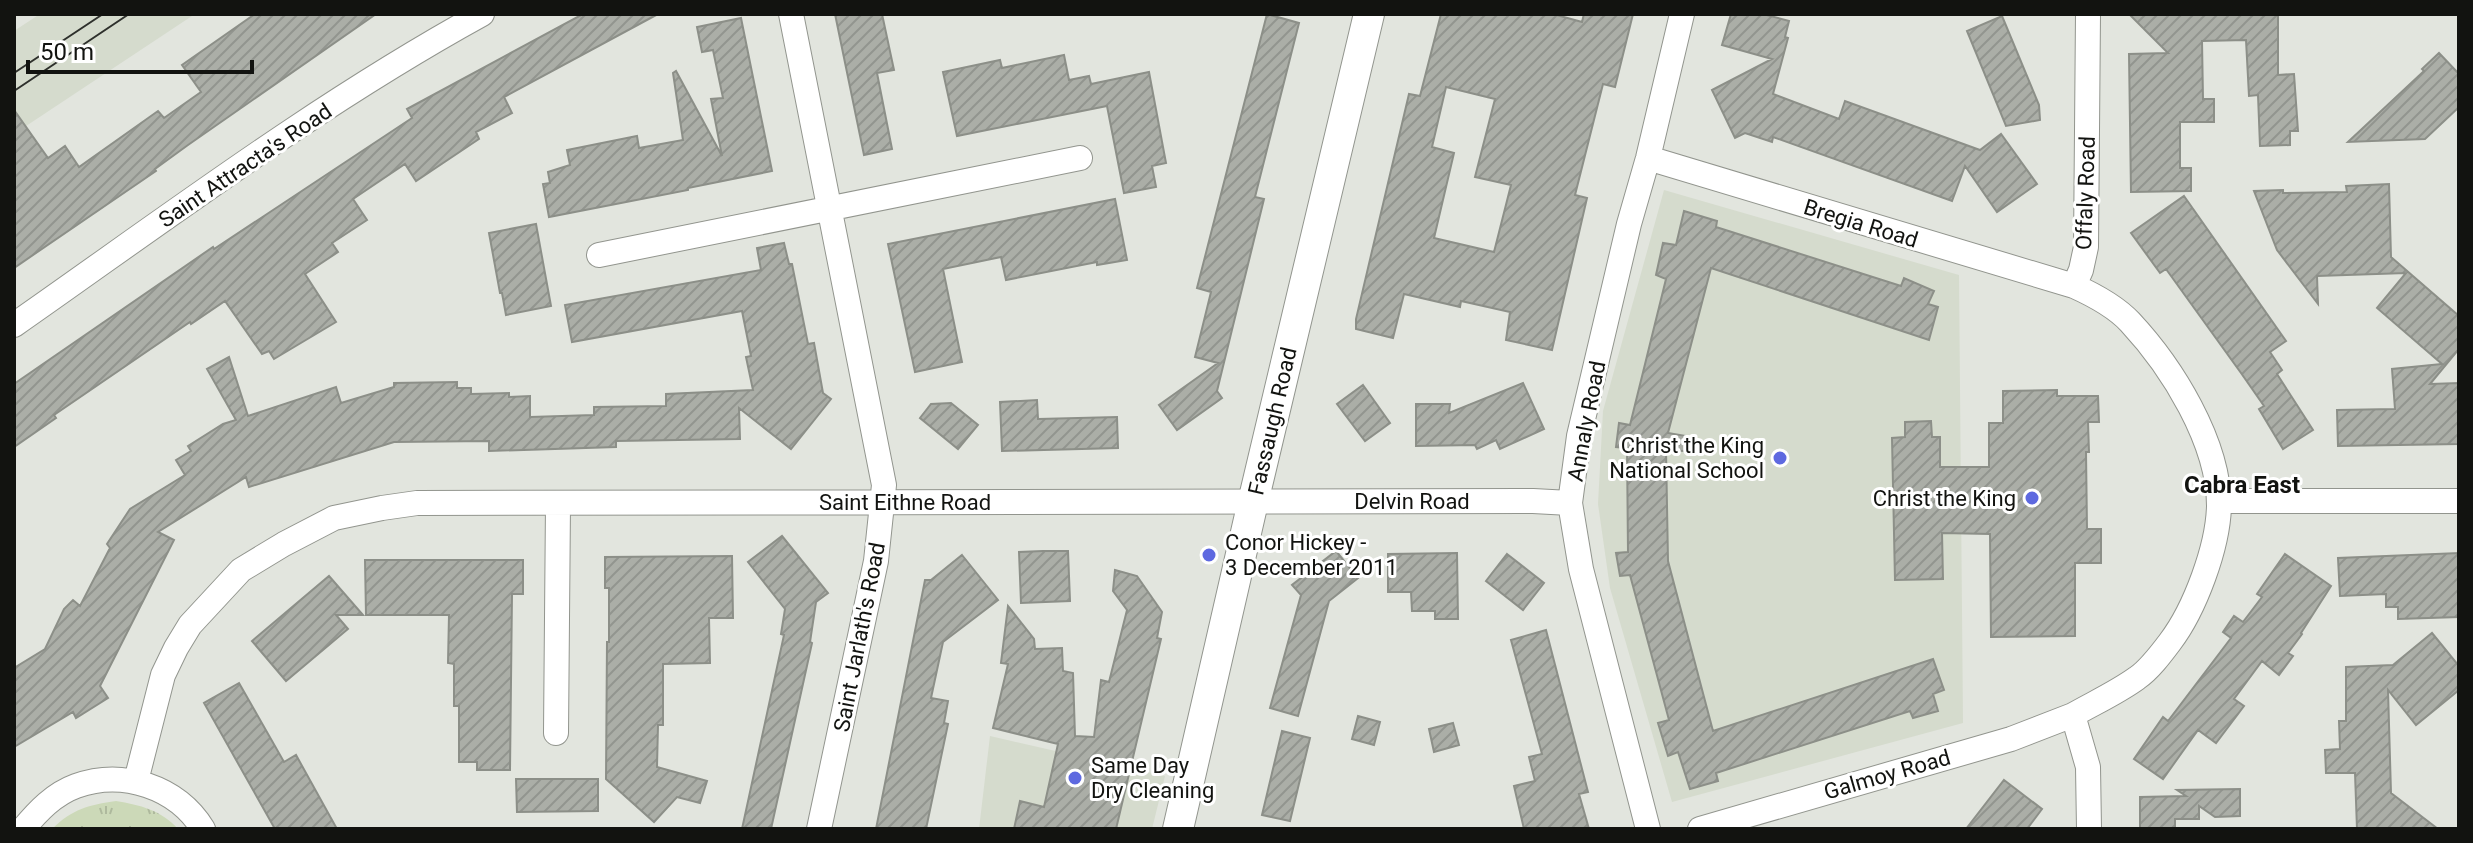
<svg xmlns="http://www.w3.org/2000/svg" width="2473" height="843" viewBox="0 0 2473 843" font-family="Roboto,sans-serif">
<style>
.built{fill:#d5dbcd}
.grass{fill:url(#grass-tufts)}
.building{fill:url(#building-hatch);stroke:#8c8f88;stroke-width:2;fill-rule:evenodd}
.lines{fill:none;stroke-linecap:round;stroke-linejoin:round}
.minor-casing{stroke:#92958e;stroke-width:26}
.tertiary-casing{stroke:#92958e;stroke-width:32}
.minor{stroke:#fff;stroke-width:24}
.tertiary{stroke:#fff;stroke-width:30}
.tram{stroke:#2e302c;stroke-width:2}
.poi-dot{fill:#5e69e0;stroke:#fff;stroke-width:3}
.labels{text-anchor:middle;stroke-width:6;stroke-linejoin:round;paint-order:stroke}
.street-label{font-size:22px;fill:#121310;stroke:#fff}
.poi-label{font-size:22px;fill:#121310;stroke:#fff;text-anchor:end}
.neighbourhood-label{font-size:24px;font-weight:bold;fill:#121310;stroke:#fff}
</style>
<defs>
<pattern id="grass-tufts" width="24" height="20" patternUnits="userSpaceOnUse" patternTransform="scale(2)"><rect width="24" height="20" fill="#ccd9b8"/><path d="M3 7l-1-3M5 7V3M7 7l1-3M15 17l-1-3M17 17v-4M19 17l1-3" fill="none" stroke="#aeb99d"/></pattern>
<pattern id="building-hatch" width="6" height="6" patternUnits="userSpaceOnUse" patternTransform="scale(2)"><rect width="6" height="6" fill="#abaea7"/><path d="M-1 1l2-2M0 6l6-6M5 7l2-2" fill="none" stroke="#92958f"/></pattern>
</defs>
<rect width="100%" height="100%" fill="#e2e5de"/>
<!-- built -->
<path class="built" d="M40,14H195L14,134V31Z
M1664,190L1959,275L1963,723L1672,802L1610,588L1598,504L1603,411Z
M990,736L1165,776L1152,829H979Z"/>
<!-- grass -->
<path class="grass" d="M116,801C140,805 161,810 178,829H52C72,809 89,805 116,801Z"/>
<!-- building -->
<path class="building" d="M255,14H376L188,145L155,169L156,171L14,268V110L48,158L65,146L79,167L158,111L164,118L201,92L182,65Z
M583,14H658L504,97L512,113L476,132L479,139L416,181L405,164L353,199L367,220L332,243L338,252L305,274L336,322L274,359L269,351L262,354L225,301L191,324L190,322L54,415L56,418L14,447V384L213,247L214,249L264,216L412,118L407,109Z
M835,14H882L894,70L877,73L892,149L864,155Z
M1267,14L1299,23L1255,197L1264,199L1217,391L1222,398L1177,430L1159,405L1218,363L1195,357L1211,292L1197,288Z
M1441,14H1553L1582,22L1584,14H1633L1615,87L1603,84L1575,195L1587,198L1552,350L1506,340L1510,312L1461,301L1460,307L1404,294L1393,338L1356,329V319L1409,94L1420,96ZM1446,87L1495,99L1475,177L1511,185L1494,252L1434,238L1454,153L1432,147Z
M1731,14H1763L1789,21L1785,37L1788,38L1773,94L1839,119L1845,101L1980,150L2001,134L2037,184L1997,212L1965,166L1952,201L1773,137L1772,142L1745,133L1735,138L1712,90L1772,59L1722,45Z
M2129,14H2278V75L2294,74L2298,131H2290V145L2260,146L2258,95L2249,96L2246,40L2202,41L2203,99H2214V122H2180V168H2191V191L2131,192L2129,54L2168,53Z
M2002,16L2039,105L2040,120L2006,126L1967,31Z
M741,18L772,171L688,188V190L549,217L543,184L550,183L548,172L570,165L567,150L637,136L639,148L683,140L673,73L676,71L722,156L711,99L723,98L713,50L702,52L697,27Z
M2439,53L2459,74V107L2425,139L2348,142L2424,71L2422,69Z
M1064,55L1069,80L1089,76L1091,84L1149,72L1166,163L1152,166L1156,187L1124,193L1107,106L957,136L943,72L1000,60L1002,68Z
M2389,184L2391,257L2459,316V349L2430,384L2459,383V444L2338,446L2337,410L2395,409L2392,369L2442,364L2377,308L2406,273L2317,276L2318,304L2277,250L2254,191L2283,190V193L2347,192L2346,186Z
M2184,196L2286,341L2270,352L2282,370L2277,374L2313,430L2283,449L2259,409L2264,406L2241,373L2166,269L2160,273L2131,233Z
M1115,199L1127,260L1097,265V262L1006,280L1001,257L943,269L962,362L915,372L888,244Z
M1684,211L1717,221L1716,227L1901,286L1904,278L1934,291L1928,304L1938,307L1929,340L1711,268L1668,433L1686,436L1684,451L1666,450L1668,561L1713,731L1933,659L1944,690L1933,694L1938,711L1913,718L1910,711L1716,773L1718,781L1690,789L1678,752L1668,756L1658,723L1669,720L1630,575L1620,576L1616,553L1628,552L1627,448L1616,447L1619,423L1630,425L1666,279L1656,275L1663,243L1676,245Z
M536,224L551,306L506,315L502,293H500L489,233Z
M784,243L789,264H792L808,344L814,343L823,393L831,399L791,449L739,408L740,439L616,441V447L489,451V441L394,442L249,487L246,477L158,532L174,540L100,686L108,698L76,718L73,712L14,747V668L45,649L64,609L73,600L80,606L110,548L107,544L130,509L185,475L176,460L191,451L188,446L223,424L236,420L207,369L229,357L248,416L336,387L341,403L394,387V383L457,382V388H471V394L509,393V397L530,396V417L594,415V407L666,406V394L753,390L746,357L751,356L742,311L572,342L565,305L761,270L757,248Z
M1523,383L1544,429L1500,449L1496,440L1477,449L1475,445L1416,446V404H1450L1449,413Z
M1363,385L1390,423L1365,441L1337,404Z
M2057,390V396H2098L2099,422H2088L2089,452H2086L2087,529H2101V563H2075V636L1991,637L1990,534L1942,533L1943,579L1895,580L1892,438L1905,437V422L1931,421L1932,437H1940V467H1989V423H2003V391Z
M1037,400L1038,419L1117,417L1118,448L1002,451L1000,402Z
M951,403L978,425L958,449L920,418L931,404Z
M782,536L828,593L816,602L810,642L812,643L771,829H742L784,635L781,634L785,609L748,562Z
M1043,551H1068L1070,601L1021,603L1019,552Z
M1336,551L1358,578L1329,601L1298,716L1270,708L1301,595L1292,585Z
M1457,553L1458,619H1435V611H1412L1411,592H1388V554Z
M2459,553V617L2398,619V607H2386V594L2340,596L2338,558Z
M1507,554L1544,583L1523,610L1486,581Z
M2285,554L2331,586L2301,633L2302,634L2288,653L2293,656L2279,675L2262,661L2234,699L2244,706L2216,743L2198,730L2163,779L2134,759L2163,717L2168,721L2231,638L2223,632L2234,616L2243,622L2262,597L2257,594Z
M962,555L998,600L943,642L931,698L948,701L944,723L948,724L926,829H876L925,580H931Z
M732,556L733,618H709L710,663L663,664V725H658L657,767L707,781L700,803L677,797L654,822L606,779L607,642H609V588H605V557Z
M365,560H523V594H512L510,770H477V762H459V706H454V664L448,663L449,615H366Z
M1115,570L1137,576L1162,612L1157,638L1161,639L1116,829H1014L1020,801L1044,807L1058,744L993,728L1008,664L1001,663L1008,606L1034,639L1035,649L1062,648L1063,671L1073,673L1075,736L1094,737L1101,680L1109,682L1127,610L1113,591Z
M329,576L363,615H336L348,629L286,681L252,641Z
M1546,630L1588,792L1579,794L1589,829H1524L1514,786L1535,781L1529,757L1542,754L1511,640Z
M2432,633L2459,666V690L2416,725L2388,690L2391,793L2438,829H2357L2355,773H2326L2325,750L2340,749L2339,721H2346V667L2393,665Z
M239,683L284,762L296,755L337,829H275L204,703Z
M1358,716L1380,722L1374,745L1352,739Z
M1453,723L1459,745L1434,752L1429,729Z
M1282,731L1310,738L1290,821L1262,815Z
M516,779H598V811L517,812Z
M2004,780L2042,809L2027,829H1966Z
M2240,789V816L2215,817L2199,806V819H2175V829H2140V797L2186,796L2177,790Z"/>
<g class="lines">
<defs>
<path id="minor" d="M791,14L884,485L876,561L819,829
M2088,14L2086,247L2081,270L2074,286C2094,295 2115,306 2130,322C2172,367 2219,442 2219,506C2218,547 2195,609 2170,642C2161,654 2149,670 2137,678C2118,692 2094,703 2073,715L2088,767L2089,829
M1648,158L2074,286
M599,255L1080,158
M14,325C167,218 318,104 482,14
M2219,501H2459
M556,733L558,504
M136,781L163,675L176,648L190,625L241,570L284,544L334,518L382,508L417,503L1533,501L1570,503
M23,829C38,811 54,794 76,786C123,769 177,787 203,829
M1648,829L1581,569L1570,503L1579,436L1629,224L1648,158L1682,14
M1700,829L2011,739L2073,715"/>
<path id="tertiary" d="M1178,829L1253,502L1369,14"/>
</defs>
<!-- minor casing -->
<use href="#minor" class="minor-casing"/>
<!-- tertiary casing -->
<use href="#tertiary" class="tertiary-casing"/>
<!-- minor -->
<use href="#minor" class="minor"/>
<!-- tertiary -->
<use href="#tertiary" class="tertiary"/>
<!-- tram -->
<path class="tram" d="M14,73L103,14
M14,91L129,14"/>
</g>
<!-- markers -->
<g class="poi-dot">
<circle cx="1780" cy="458" r="8"/>
<circle cx="2032" cy="498" r="8"/>
<circle cx="1209" cy="555" r="8"/>
<circle cx="1075" cy="778" r="8"/>
</g>
<g class="labels">
<!-- street labels -->
<g class="street-label">
<text transform="translate(245 165) rotate(-34)" y="8">Saint Attracta's Road</text>
<text transform="translate(2085 193) rotate(-88)" y="8">Offaly Road</text>
<text transform="translate(1861 223) rotate(17)" y="8">Bregia Road</text>
<text transform="translate(1272 421) rotate(-77)" y="8">Fassaugh Road</text>
<text transform="translate(1586 421) rotate(-79)" y="8">Annaly Road</text>
<text x="1412" y="509">Delvin Road</text>
<text x="905" y="510">Saint Eithne Road</text>
<text transform="translate(859 637) rotate(-79)" y="8">Saint Jarlath's Road</text>
<text transform="translate(1887 774) rotate(-16)" y="8">Galmoy Road</text>
</g>
<!-- poi labels -->
<g class="poi-label">
<text x="1764" y="453">Christ the King<tspan x="1764" dy="25">National School</tspan></text>
<text x="2016" y="506">Christ the King</text>
<text x="1225" y="550" text-anchor="start">Conor Hickey -<tspan x="1225" dy="25">3 December 2011</tspan></text>
<text x="1091" y="773" text-anchor="start">Same Day<tspan x="1091" dy="25">Dry Cleaning</tspan></text>
</g>
<!-- neighbourhood labels -->
<g class="neighbourhood-label">
<text x="2242" y="493">Cabra East</text>
</g>
</g>
<!-- border -->
<rect width="2473" height="843" fill="none" stroke="#121310" stroke-width="32"/>
<!-- scale -->
<path d="M28 60v12h224v-12" fill="none" stroke="#121310" stroke-width="4"/>
<text x="40" y="60" font-size="24" fill="#121310" stroke="#ffffff" stroke-width="6" paint-order="stroke">50 m</text>
</svg>
